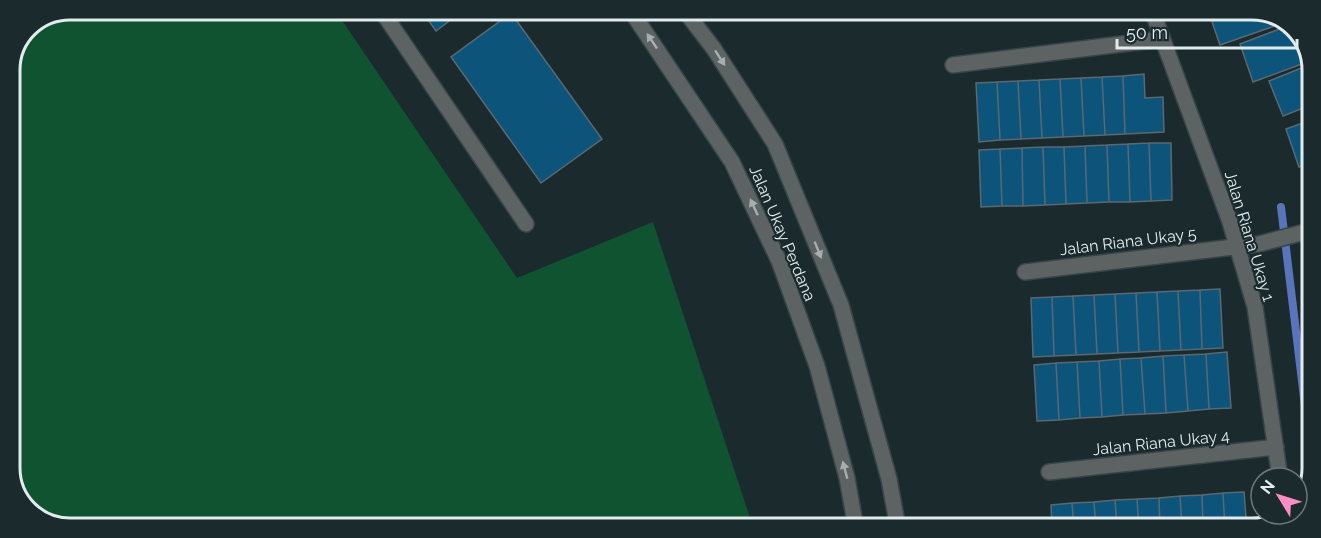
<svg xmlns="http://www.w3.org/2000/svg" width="1321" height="538" viewBox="0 0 1321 538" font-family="Raleway,sans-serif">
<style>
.green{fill:#105331}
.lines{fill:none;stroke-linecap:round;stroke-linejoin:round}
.stream{stroke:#5974ba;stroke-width:8}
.building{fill:#0c547a;stroke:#5b6872;stroke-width:1.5}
.minor-casing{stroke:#364548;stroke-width:18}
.minor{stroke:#5c6362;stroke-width:15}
.oneway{fill:#a6aeaf}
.labels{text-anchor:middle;stroke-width:4.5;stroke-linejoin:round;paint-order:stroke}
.street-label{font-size:16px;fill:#e2ecee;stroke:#1a2a2d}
.rim{fill:none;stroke:#e2ecee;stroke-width:3}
</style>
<rect width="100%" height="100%" fill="#1a2a2d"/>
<!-- green -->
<path class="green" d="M69,9L335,10L517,278L653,222L753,527L47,525L21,505L9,473V66L27,26Z"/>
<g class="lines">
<!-- stream -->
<path class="stream" d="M1281,207L1308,431"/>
</g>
<!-- building -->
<path class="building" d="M421,10H464L436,31Z
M511,13L602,139L541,183L451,57Z
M1209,13H1274L1286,22L1220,45Z
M1290,25L1300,33L1310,61L1253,82L1240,44Z
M1311,64V105L1283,116L1269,81Z
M1144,74L1145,98L1163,97L1164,132L1125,134L1123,76Z
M1123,76L1125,134L1105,135L1102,77Z
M1102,77L1105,135L1084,136L1081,78Z
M1081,78L1084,136L1063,137L1060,79Z
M1060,79L1063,137L1042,138L1039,80Z
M1039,80L1042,138L1021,139L1018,81Z
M1018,81L1021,139L1000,140L997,82Z
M997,82L1000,140L979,142L976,83Z
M1311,120V163L1299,167L1286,129Z
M1149,143H1171L1172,200L1151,201Z
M1149,143L1151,201L1130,202L1128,144Z
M1128,144L1130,202H1109L1107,145Z
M1107,145L1109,202L1087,203L1085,146Z
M1085,146L1087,203L1066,204L1064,147Z
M1043,147H1064L1066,204L1045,205Z
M1043,147L1045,205L1023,206L1022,148Z
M1022,148L1023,206H1002L1000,149Z
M1000,149L1002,206L981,207L979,150Z
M1220,289L1223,348L1202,349L1200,290Z
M1200,290L1202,349L1181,350L1178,291Z
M1178,291L1181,350L1160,351L1157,292Z
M1157,292L1160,351L1139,352L1136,293Z
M1136,293L1139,352L1118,353L1115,294Z
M1115,294L1118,353L1097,354L1094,295Z
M1094,295L1097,354L1076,355L1073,296Z
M1073,296L1076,355L1054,356L1052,297Z
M1052,297L1054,356L1033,357L1031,298Z
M1227,352L1231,408L1209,409L1206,354Z
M1206,354L1209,409L1188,411L1184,355Z
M1184,355L1188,411L1166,413L1163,356Z
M1163,356L1166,413L1145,414L1141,358Z
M1141,358L1145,414L1123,415L1120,359Z
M1120,359L1123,415L1102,417L1099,361Z
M1099,361L1102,417L1080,418L1077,362Z
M1077,362L1080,418L1059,420L1056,363Z
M1056,363L1059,420L1037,421L1034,365Z
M1244,492L1247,529H1225L1223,493Z
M1223,493L1225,529H1203L1202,495Z
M1202,495L1203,529H1182L1180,496Z
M1180,496L1182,529H1160L1159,498Z
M1159,498L1160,529H1139L1137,499Z
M1137,499L1139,529L1117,528L1115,500Z
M1115,500L1117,528H1096L1094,502Z
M1094,502L1096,528H1074L1072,503Z
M1072,503L1074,528H1052L1051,505Z"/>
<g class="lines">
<defs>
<path id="minor" d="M381,10L526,224
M631,11L732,162L779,261L817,366L847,478L856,528
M685,11L714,49L775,144L841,305L889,479L898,528
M1153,13L1230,222L1255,307L1280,478
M953,65L1162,39
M1025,272L1259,244L1301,233L1310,230
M1049,472L1276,447
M1284,514V519"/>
</defs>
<!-- minor casing -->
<use href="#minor" class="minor-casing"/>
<!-- minor -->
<use href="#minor" class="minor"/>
</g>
<!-- one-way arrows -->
<defs><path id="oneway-solid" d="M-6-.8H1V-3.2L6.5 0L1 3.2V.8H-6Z" transform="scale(1.5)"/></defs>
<g class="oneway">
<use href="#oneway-solid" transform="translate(652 41) rotate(-124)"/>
<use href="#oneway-solid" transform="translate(720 58) rotate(57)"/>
<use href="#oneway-solid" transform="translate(754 207) rotate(-115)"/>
<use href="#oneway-solid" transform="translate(818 250) rotate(68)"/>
<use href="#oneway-solid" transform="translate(845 470) rotate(-105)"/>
</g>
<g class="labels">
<!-- street labels -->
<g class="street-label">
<text transform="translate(783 233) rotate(67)" y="6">Jalan Ukay Perdana</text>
<text transform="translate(1250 236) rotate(73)" y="6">Jalan Riana Ukay 1</text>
<text transform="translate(1128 241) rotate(-7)" y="6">Jalan Riana Ukay 5</text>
<text transform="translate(1161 442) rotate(-6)" y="6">Jalan Riana Ukay 4</text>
</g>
</g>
<!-- crop -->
<path d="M0 0H1321V538H0ZM70 20H1252A50 50 0 0 1 1302 70V468A50 50 0 0 1 1252 518H70A50 50 0 0 1 20 468V70A50 50 0 0 1 70 20Z" fill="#1a2a2d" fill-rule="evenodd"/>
<path class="rim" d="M70 20H1252A50 50 0 0 1 1302 70V468A50 50 0 0 1 1252 518H70A50 50 0 0 1 20 468V70A50 50 0 0 1 70 20Z"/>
<!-- north arrow -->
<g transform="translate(1279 496) rotate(308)"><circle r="28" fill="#1a2a2d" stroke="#6a787a" stroke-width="1.5"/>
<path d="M0-4.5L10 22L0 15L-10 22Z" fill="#fb8fc5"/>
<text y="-9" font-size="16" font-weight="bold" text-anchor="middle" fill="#e2ecee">N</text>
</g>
<!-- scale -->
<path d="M1117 39v9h180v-9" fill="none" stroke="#e2ecee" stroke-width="3"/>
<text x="1126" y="39" font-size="18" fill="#e2ecee" stroke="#1a2a2d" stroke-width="4.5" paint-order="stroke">50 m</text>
</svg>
